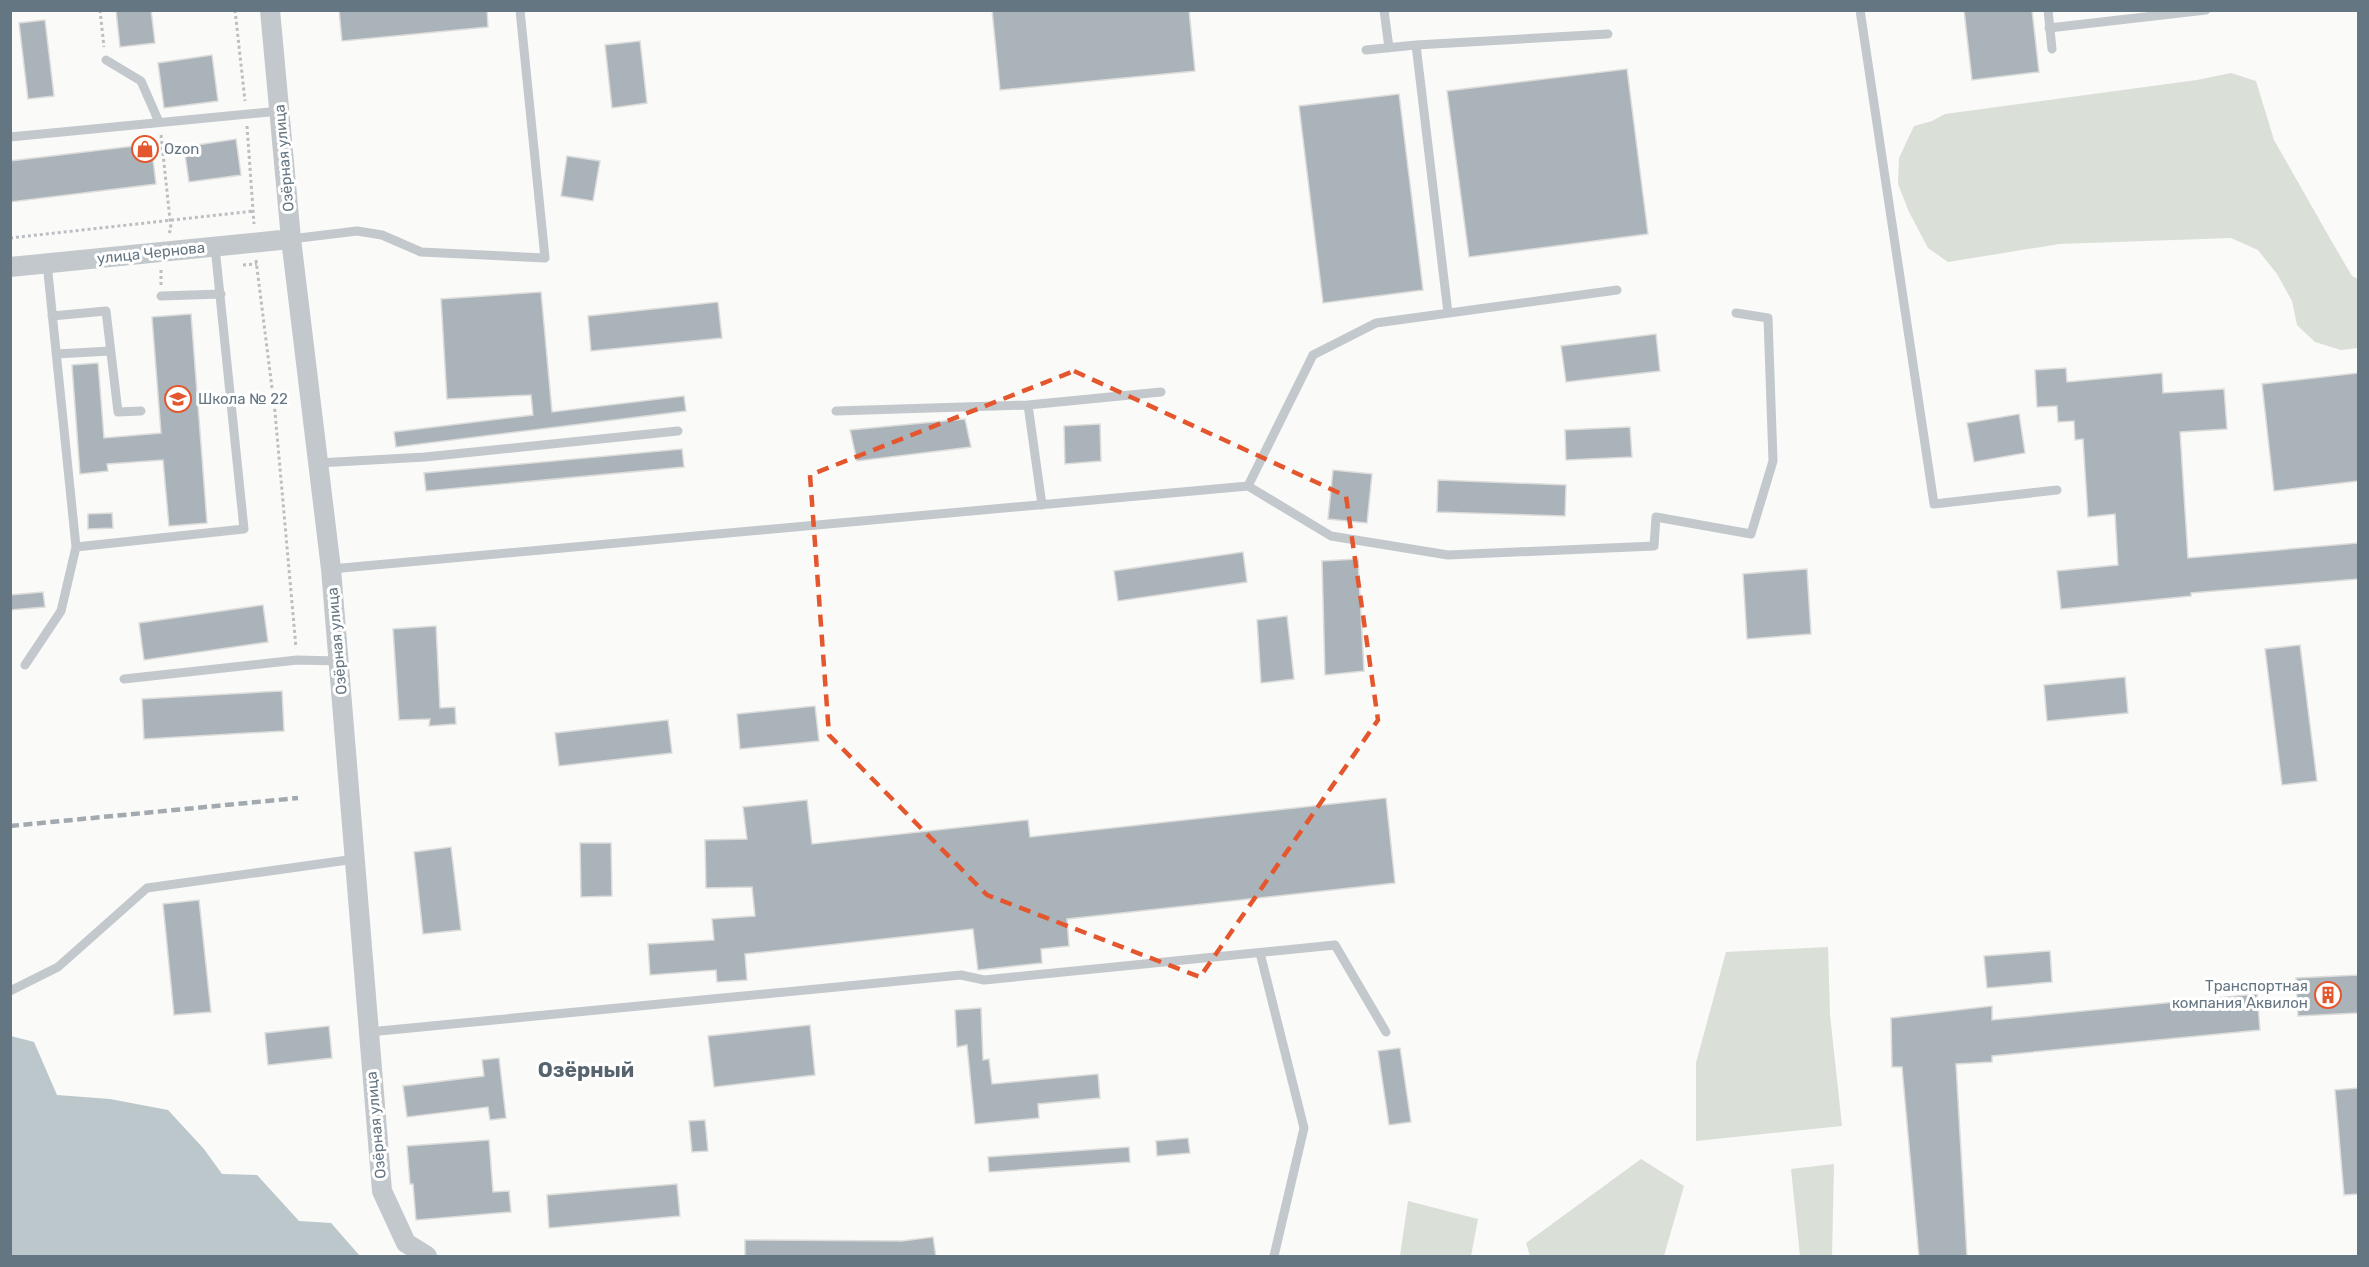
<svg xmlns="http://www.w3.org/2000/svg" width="2369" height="1267" viewBox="0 0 2369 1267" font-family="Rubik,sans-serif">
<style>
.green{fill:#dadfd7}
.water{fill:#bbc7cb}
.building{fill:#aab3b9;stroke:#dcdcda;stroke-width:1.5}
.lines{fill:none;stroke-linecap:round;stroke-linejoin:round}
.path{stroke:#bbbfc2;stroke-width:3;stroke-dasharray:3 3;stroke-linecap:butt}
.lane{stroke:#c3c8cc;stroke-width:9}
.street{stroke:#c3c8cc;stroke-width:20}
.rail{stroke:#a2aab0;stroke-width:4.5;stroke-dasharray:9 4.5;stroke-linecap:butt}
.marked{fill:none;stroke:#e4572e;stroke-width:4.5;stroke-dasharray:12 8;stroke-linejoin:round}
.labels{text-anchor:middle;stroke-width:6;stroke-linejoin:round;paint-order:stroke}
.poi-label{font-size:15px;fill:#657683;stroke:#fff;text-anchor:start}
.street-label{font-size:15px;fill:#657683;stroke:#fff}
.district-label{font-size:21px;font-weight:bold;fill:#57646e;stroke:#fff}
</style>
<rect width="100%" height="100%" fill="#fafaf8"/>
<!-- green -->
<path class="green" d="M2231,73L2256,81L2274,140L2332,242L2352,276L2358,279V348L2341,350L2315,342L2297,325L2292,301L2277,274L2258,250L2231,238L2059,244L1948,262L1928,248L1909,212L1898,184L1899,158L1914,126L1932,121L1945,114L2197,80Z
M1828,947L1830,1015L1842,1126L1696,1141V1063L1726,952Z
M1641,1159L1684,1186L1664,1256H1530L1526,1243Z
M1834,1164L1832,1256H1800L1791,1169Z
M1408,1201L1478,1219L1471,1256H1400Z"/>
<!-- water -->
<path class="water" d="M11,1036L34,1042L57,1095L110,1099L168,1110L204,1149L222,1174L257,1175L299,1221L331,1223L360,1256H11Z"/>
<!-- building -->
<path class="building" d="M116,10H151L155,43L120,47Z
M339,10H487L488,27L342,41Z
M992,10H1189L1195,71L1000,90Z
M1964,10H2032L2039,72L1972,80Z
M45,20L54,96L28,99L19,23Z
M640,41L647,103L612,108L605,45Z
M212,55L218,101L164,108L158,63Z
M1627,69L1648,234L1469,257L1447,91Z
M1399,94L1423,290L1323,303L1299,106Z
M236,139L241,175L189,182L184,147Z
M151,144L156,184L10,202V161Z
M567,156L600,161L593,201L561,196Z
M541,292L552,412L684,396L686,411L396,447L394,432L533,415L531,395L447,399L441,299Z
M718,302L722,338L591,351L588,316Z
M191,314L207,523L169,526L163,460L107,464L108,471L80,474L72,365L98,363L104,438L161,433L152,317Z
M1656,334L1660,371L1566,382L1561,346Z
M2066,368L2067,382L2162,373L2163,393L2224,389L2227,429L2180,432L2188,558L2358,543V579L2191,593V596L2061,609L2057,571L2118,565L2115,514L2088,517L2083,439L2075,440L2074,421L2058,422L2057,406L2037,407L2035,370Z
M2358,373V481L2274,491L2262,384Z
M2019,414L2025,453L1974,462L1967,423Z
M965,419L971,447L857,461L850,430Z
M1100,424L1101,461L1065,464L1064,426Z
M1630,427L1632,457L1566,460L1565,430Z
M682,449L684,467L426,491L424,473Z
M1333,470L1372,474L1367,523L1328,519Z
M1438,480L1566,485L1565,516L1437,512Z
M112,513L113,528L88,529V514Z
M1243,552L1247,582L1118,601L1114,571Z
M1358,559L1364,671L1325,675L1322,561Z
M1807,569L1811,634L1747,639L1743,574Z
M43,592L45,607L10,610V595Z
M263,605L268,642L144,660L139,623Z
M1287,616L1294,679L1261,683L1257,620Z
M436,626L440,708L455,707L456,724L429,726L430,719L399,720L393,629Z
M2300,645L2317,781L2282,785L2265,649Z
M2125,677L2128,713L2047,721L2044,685Z
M282,691L284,731L144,739L142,699Z
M815,706L819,741L740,749L737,714Z
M668,720L672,753L559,766L555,733Z
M1386,798L1395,883L1067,919L1069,946L1041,949L1042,963L978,970L973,929L745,954L747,980L717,982L716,970L650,975L648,944L714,940L712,919L755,916L752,887L706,888L705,840L747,839L743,807L807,800L812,844L1028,820L1030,837Z
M580,843H611L612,896L581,897Z
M451,847L461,930L423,934L414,852Z
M199,900L211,1012L174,1015L163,904Z
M2050,951L2052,982L1987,988L1984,956Z
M2358,975V1013L2298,1016L2296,978Z
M2257,994L2260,1030L1992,1056V1062L1956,1064L1967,1257H1919L1902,1067H1892L1891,1018L1992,1006V1020Z
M981,1008L983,1060L989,1059L992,1084L1098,1074L1100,1098L1038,1104L1039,1118L975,1124L967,1045L957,1047L955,1010Z
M810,1025L815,1075L714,1087L708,1036Z
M329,1026L332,1058L268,1065L265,1033Z
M1400,1048L1411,1122L1389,1125L1378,1051Z
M499,1058L506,1118L490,1120L488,1107L407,1117L403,1086L484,1076L482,1060Z
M2358,1088V1194L2344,1195L2335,1090Z
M705,1120L708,1151L692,1152L689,1121Z
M1188,1138L1190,1153L1157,1156L1156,1141Z
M489,1140L493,1192L509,1191L511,1212L416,1220L413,1184H410L407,1146Z
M1129,1147L1130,1162L989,1172L988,1157Z
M677,1184L680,1216L549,1228L547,1195Z
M933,1237L936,1257H745V1240L902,1241Z"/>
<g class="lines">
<!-- path -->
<path class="path" d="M100,10L104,47
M235,10L245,101
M247,126L254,224
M161,135L171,229L169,233
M10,238L254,211
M256,260L275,412L296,648
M243,265L257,264
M161,270V285"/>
<!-- lane -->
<path class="lane" d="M1384,10L1389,48
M1860,10L1934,504L2057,490
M2048,10L2052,49
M2049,28L2206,10
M1416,45L1448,313
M1366,50L1416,45L1608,34
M106,60L141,81L159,122
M10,137L280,111
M291,239L357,231L382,235L421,252L545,258L520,10
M161,296L221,294
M52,316L106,311L118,412L141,411
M56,354L110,351
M1028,405L1042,505
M836,411L1028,405L1161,392
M318,463L425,457L678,431
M1248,486L1313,355L1376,323L1617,290
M76,547L244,529L215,247
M331,569L1248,486L1331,536L1448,555L1654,546L1656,517L1751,534L1773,461L1768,318L1736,313
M25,665L61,611L76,547L47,263
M124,679L297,660L338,661
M1260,953L1304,1128L1274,1256
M10,991L58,967L147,888L355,859
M369,1032L961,975L984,980L1335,945L1386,1032"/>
<!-- street -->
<path class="street" d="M270,10L291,239L331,569L382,1191L406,1243L427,1256
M10,267L291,239"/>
<!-- rail -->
<path class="rail" d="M10,826L298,798"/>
</g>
<!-- marked area -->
<path class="marked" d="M1074,371L1346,496L1378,720L1200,977L987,895L829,735L810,475Z"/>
<!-- icons -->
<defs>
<symbol id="shop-ring" viewBox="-11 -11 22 22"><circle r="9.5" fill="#fff" stroke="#e4572e" stroke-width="1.5"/><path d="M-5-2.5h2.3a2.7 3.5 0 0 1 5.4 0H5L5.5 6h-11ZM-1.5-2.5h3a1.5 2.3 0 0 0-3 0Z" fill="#e4572e"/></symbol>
<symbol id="school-ring" viewBox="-11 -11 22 22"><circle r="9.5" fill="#fff" stroke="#e4572e" stroke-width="1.5"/><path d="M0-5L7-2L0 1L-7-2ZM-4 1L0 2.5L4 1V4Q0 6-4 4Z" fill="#e4572e"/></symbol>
<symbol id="building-ring" viewBox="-11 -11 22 22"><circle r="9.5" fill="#fff" stroke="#e4572e" stroke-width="1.5"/><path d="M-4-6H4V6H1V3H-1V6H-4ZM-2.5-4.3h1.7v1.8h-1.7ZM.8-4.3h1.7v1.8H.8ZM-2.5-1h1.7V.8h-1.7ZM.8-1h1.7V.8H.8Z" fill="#e4572e"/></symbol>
</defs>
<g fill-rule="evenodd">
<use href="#shop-ring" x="130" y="134" width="30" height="30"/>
<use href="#school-ring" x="163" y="384" width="30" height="30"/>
<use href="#building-ring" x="2313" y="980" width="30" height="30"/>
</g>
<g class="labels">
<!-- poi labels -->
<g class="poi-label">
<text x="164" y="154">Ozon</text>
<text x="198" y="404">Школа № 22</text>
<text x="2308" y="991" text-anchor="end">Транспортная<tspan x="2308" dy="17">компания Аквилон</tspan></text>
</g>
<!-- street labels -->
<g class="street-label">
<text transform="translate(284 158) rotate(-95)" y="5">Озёрная улица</text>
<text transform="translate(151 253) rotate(-6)" y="5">улица Чернова</text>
<text transform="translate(337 641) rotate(-95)" y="5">Озёрная улица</text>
<text transform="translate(376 1125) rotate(-95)" y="5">Озёрная улица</text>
</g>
<!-- district labels -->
<g class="district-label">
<text x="586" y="1077">Озёрный</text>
</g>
</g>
<!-- border -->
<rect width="2369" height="1267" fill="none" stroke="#657683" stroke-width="24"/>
</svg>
